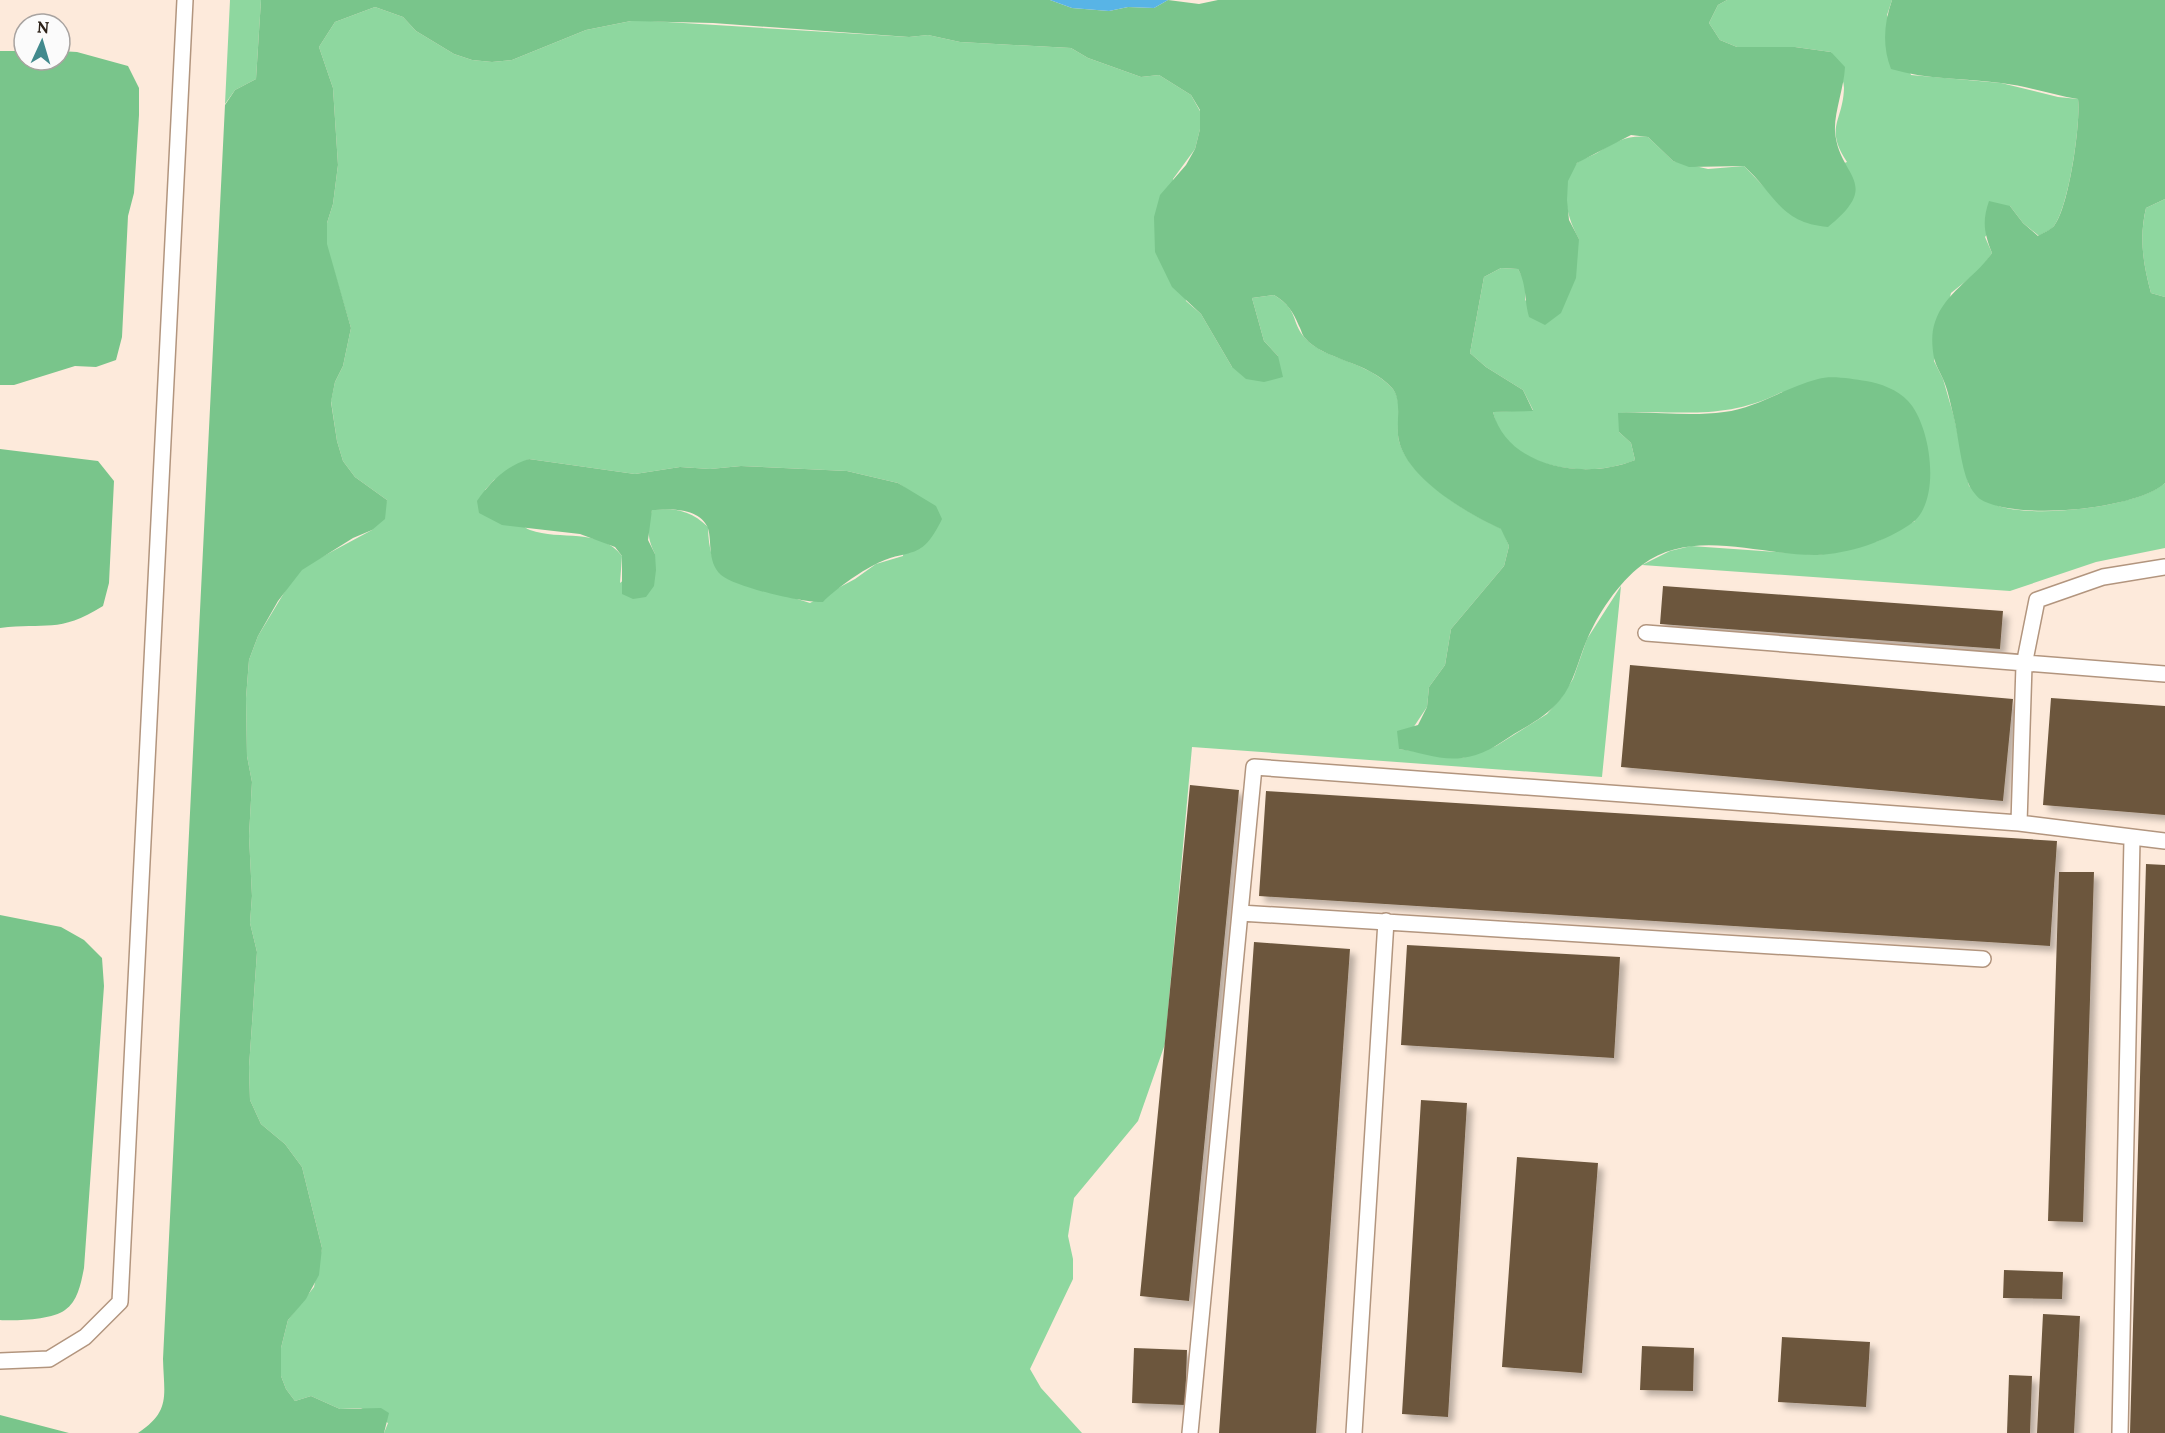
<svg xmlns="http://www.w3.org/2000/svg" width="2165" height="1433" viewBox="0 0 2165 1433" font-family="Lora,serif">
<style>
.green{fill:#8ed79f;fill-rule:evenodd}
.forest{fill:#79c58b}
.water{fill:#58b4e6}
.building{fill:#6c573d;filter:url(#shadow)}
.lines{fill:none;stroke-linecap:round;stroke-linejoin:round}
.service-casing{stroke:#b2957e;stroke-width:18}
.service{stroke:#fff;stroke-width:15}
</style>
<defs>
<filter id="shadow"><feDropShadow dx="5.5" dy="5.5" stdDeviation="3" flood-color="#0004"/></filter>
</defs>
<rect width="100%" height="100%" fill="#fdeadb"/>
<!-- green -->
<path class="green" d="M230,0H261L256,79L235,90L225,104Z
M1727,0H1892L1887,15L1911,75L2001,83L2058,97L2078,99C2081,122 2069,207 2054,226C2051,230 2043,233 2039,236L2023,223L2010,206L1985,237L1992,253L1981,269L1951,293L1934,361L1943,379L1954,417L1969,486C1978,492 1987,501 1996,505C2030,519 2137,508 2165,483V548L2096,562L2010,591L1642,565L1670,551L1691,546L1819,555L1878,541L1915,521L1782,392C1722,422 1681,409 1619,413V432L1631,443L1635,460C1594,477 1529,472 1501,434C1497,428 1495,419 1493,412L1533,410L1523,390L1486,367L1470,353L1484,277L1501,268L1518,269L1526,284L1525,301L1579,239C1567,218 1558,186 1576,164C1581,158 1594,156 1600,151C1617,141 1628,135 1648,137L1673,161L1708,169L1744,166L1769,192L1847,162C1824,127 1843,122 1844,88C1844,77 1835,62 1831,52L1795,47H1737L1720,40L1709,23L1718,5Z
M375,7L403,17L416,31L454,54L472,60L492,62L512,60L586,30L631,21H651L909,37L928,35L960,42L1071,48L1088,58L1141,77L1159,75L1191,95L1200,111V129L1195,149L1173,179L1186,301L1201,314L1232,367L1278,356L1264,341L1252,298L1274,295C1300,311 1290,321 1305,338C1322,359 1368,361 1392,388C1404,400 1395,426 1399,441C1409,478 1468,514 1502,529L1509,546L1504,566L1451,629L1445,665L1429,687L1427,707L1399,749L1462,758L1496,746L1547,714L1561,698L1573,679L1587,639L1621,586L1602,777L1192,747L1165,1044L1138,1121L1074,1198L1068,1236L1073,1259V1279L1030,1369L1041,1388L1082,1433H384L388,1423L361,1408L340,1409L311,1396L295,1401L286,1389L281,1376V1348L288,1320L314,1287L322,1248L302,1167L285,1144L261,1124L250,1100L249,1067L257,952L250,923L252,896L249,836L252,782L247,756L246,698L249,660L258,636L290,583L302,569L318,559L372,530L387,500L355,477L343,461L337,441L331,401L335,382L343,366L351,328L326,244L327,223L333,204L338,165L333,88L319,47L335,22ZM529,459L635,474L680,467L710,469L741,466L847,471L898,483L911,492L903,556L876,564L855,579L810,603C796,599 783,594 769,591C727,581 709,575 708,527C690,510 675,508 652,510C647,527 647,538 655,554L620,583L622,556C600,527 560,541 530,530C518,525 496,500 485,490L494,480Z
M2165,199V297L2151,293C2143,264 2139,238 2146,208Z"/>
<!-- forest -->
<path class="forest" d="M261,0H1050L1072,8L1109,11L1128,7L1154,8L1168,0L1199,4L1218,0H1727L1718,5L1709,23L1720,40L1737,47H1795L1831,52L1845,67C1844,88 1834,113 1835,131C1838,177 1884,182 1828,227C1780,223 1776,195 1744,166L1689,167L1673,161L1648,137L1631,135L1577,163L1568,181L1567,200L1569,220L1579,239L1576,278L1561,313L1545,325L1529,317C1524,300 1527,285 1518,269L1501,268L1484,277L1470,353L1486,367L1523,390L1533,411L1493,412C1508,469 1587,480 1635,460L1631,443L1619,432L1618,413C1653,411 1689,417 1724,412C1757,408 1786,387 1818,379C1831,375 1852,379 1866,381C1880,383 1898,390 1908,401C1931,425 1942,501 1912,523C1887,541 1848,554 1817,555C1760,556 1693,527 1642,565C1618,583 1597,615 1586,642C1578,661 1574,683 1560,700C1548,715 1531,724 1514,734C1498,745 1481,756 1462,758C1441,761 1420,752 1399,749L1397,731L1418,725L1427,707L1429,687L1445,665L1451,629L1504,566L1509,546L1501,529C1468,514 1408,479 1399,441C1395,426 1403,400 1392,388C1368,361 1323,360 1305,338C1302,335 1301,329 1299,326C1293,311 1287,303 1274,295L1252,298L1264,341L1278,356L1283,377L1264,382L1246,379L1232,367L1201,314L1172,287L1155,252L1154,217L1160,195L1186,165L1195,149L1200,129V110L1191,95L1159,75L1141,77L1088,58L1071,48L960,42L928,35L909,37L713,23L631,21L586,30L512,60L492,62L472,60L454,54L416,31L403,17L375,7L335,22L319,47L333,88L338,165L333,204L327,223V244L351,328L343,366L335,382L331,402L337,441L343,461L355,477L387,500L385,519L372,530L353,538L302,570L278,601L258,636L249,660L246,698L247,756L252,782L249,836L252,896L250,923L257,952L249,1067L250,1100L261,1124L285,1144L302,1167L322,1248L319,1275L306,1299L288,1320L281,1348V1376L286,1389L295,1401L311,1396L340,1409L381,1408L389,1413L384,1433H138C171,1411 164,1396 163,1359L225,105L235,90L256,79Z
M1892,0H2165V199L2146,208C2139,237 2143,264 2151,293L2165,297V483C2136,510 2014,521 1980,499C1977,497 1971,489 1969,485C1960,464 1959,437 1953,414C1950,402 1948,390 1943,379C1940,372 1936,366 1934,358C1932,347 1931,333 1935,322C1945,292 1974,279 1992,253C1984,233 1982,221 1989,201L2010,206L2023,223L2038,236C2043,233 2050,230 2054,226C2069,208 2081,122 2078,99C2053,95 2027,86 2001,83C1964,78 1928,80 1891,69C1882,46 1884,23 1892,0Z
M0,51H24V60H60V51L77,52L128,66L139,88V115L134,193L128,216L122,337L116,360L96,367L75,366L14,385H0Z
M0,449L98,461L114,481L109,583L103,606C58,634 46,622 0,628Z
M529,459L635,474L680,467L710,469L741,466L847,471L898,483L936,506L942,519C921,563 910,547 876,564C861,571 833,591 823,602C803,603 735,587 721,575C706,561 713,538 707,526C697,507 669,509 652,510L648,540L655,554L656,570L654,586L646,597L633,599L622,594V556L615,547L580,534L502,525L479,513L477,501C491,481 506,466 529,459Z
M0,915L61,927L84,940L102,958L104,986L84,1268C81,1283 78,1301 65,1310C52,1320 15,1321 0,1320Z
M0,1415L69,1433H0Z"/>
<!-- water -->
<path class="water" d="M1050,0H1168L1154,8L1128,7L1109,11L1072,8Z"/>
<!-- building -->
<path class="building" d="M1663,586L2003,611L2000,649L1660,624Z
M1630,665L2013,699L2003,801L1621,767Z
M2051,698L2165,706V815L2043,805Z
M1190,785L1239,790L1189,1301L1140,1296Z
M1266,791L2057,841L2050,946L1259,896Z
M2146,864L2165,865V1433H2130Z
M2059,872H2094L2083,1222L2048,1221Z
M1254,942L1350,949L1316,1433H1219Z
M1407,945L1620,957L1614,1058L1401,1045Z
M1421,1100L1467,1103L1448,1417L1402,1414Z
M1517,1157L1598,1163L1582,1373L1502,1367Z
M2004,1270L2063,1272L2062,1299L2003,1298Z
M2043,1314L2080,1316L2074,1433H2037Z
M1782,1337L1870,1342L1866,1407L1778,1402Z
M1642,1346L1694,1348L1693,1391L1640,1390Z
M1134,1348L1187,1350L1185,1405L1132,1403Z
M2009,1375L2032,1376L2030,1433H2007Z"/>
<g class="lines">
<defs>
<path id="service" d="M1646,633L2165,674
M2019,823L2165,841
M1240,913L1983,959
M0,1361L49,1359L85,1337L120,1302L185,0
M1190,1433L1254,767L2019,823L2024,665L2037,600L2103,577L2165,567
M1354,1433L1386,921
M2120,1433L2132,839"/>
</defs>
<!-- service casing -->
<use href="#service" class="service-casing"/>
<!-- service -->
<use href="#service" class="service"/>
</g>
<!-- north arrow -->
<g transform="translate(42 42) rotate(4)"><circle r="28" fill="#fbfbfb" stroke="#a8a3a0" stroke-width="1.5"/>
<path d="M0-4.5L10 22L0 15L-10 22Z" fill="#428a8d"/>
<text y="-9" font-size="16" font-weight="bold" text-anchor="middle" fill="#2b2017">N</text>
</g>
</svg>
